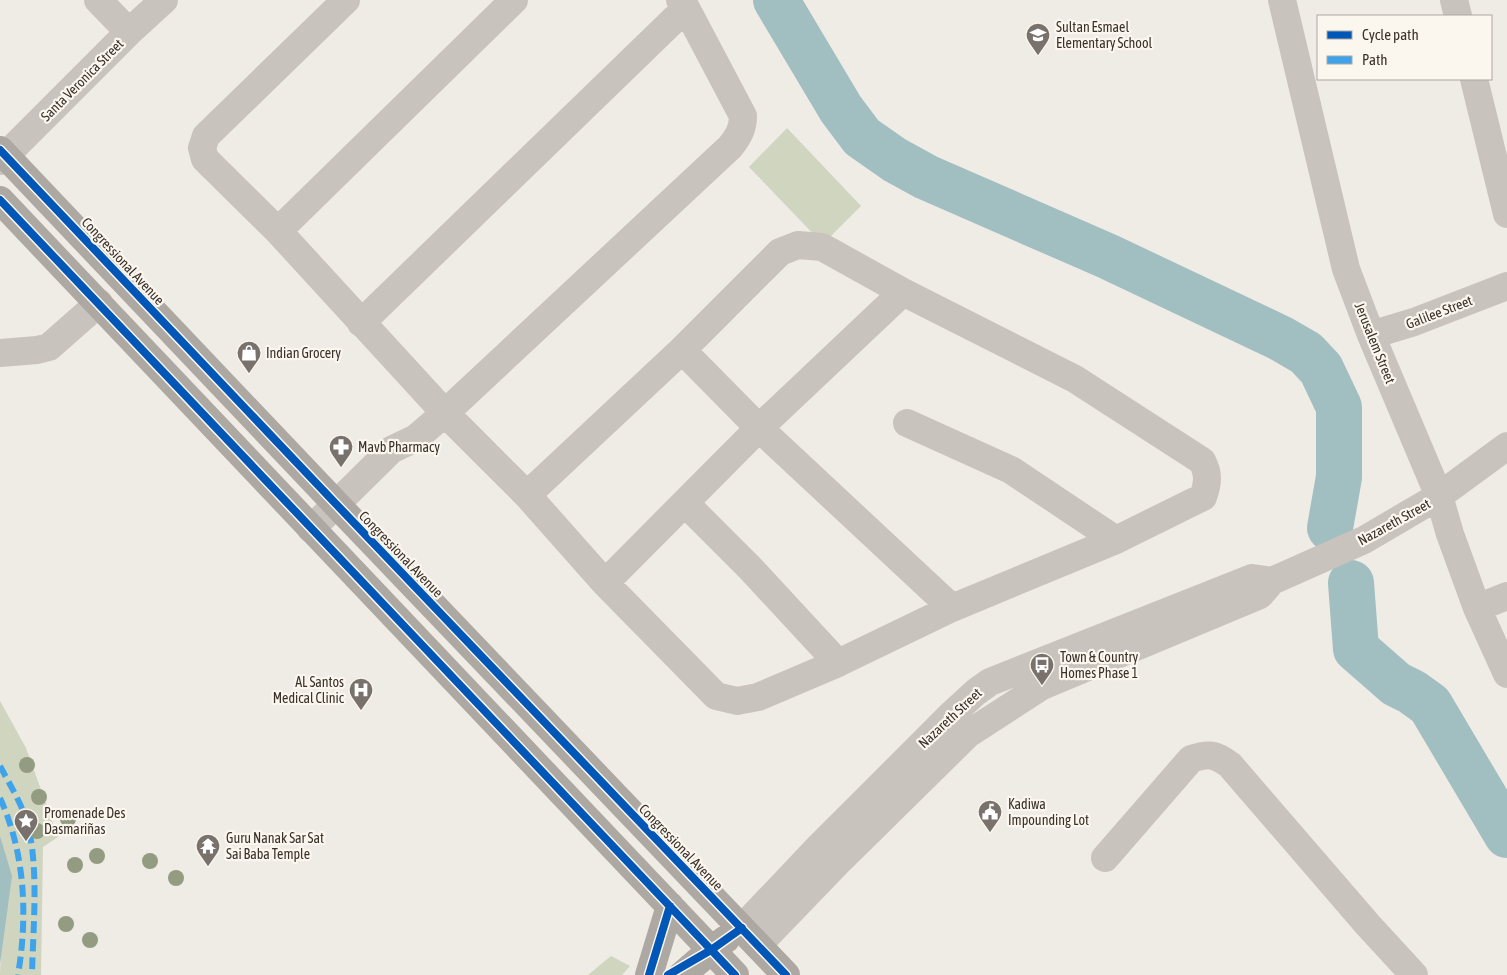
<svg xmlns="http://www.w3.org/2000/svg" width="1507" height="975" viewBox="0 0 1507 975" font-family="'Asap Condensed',sans-serif">
<style>
.green{fill:#cfd5bf}
.water{fill:#a1bec1}
.lines{fill:none;stroke-linecap:round;stroke-linejoin:round}
.river{stroke:#a1bec1;stroke-width:46}
.minor{stroke:#c9c3bd;stroke-width:28}
.major{stroke:#aea8a2;stroke-width:28}
.quiet{stroke:#3fa3eb;stroke-width:6;stroke-dasharray:12 6;stroke-linecap:butt}
.cycleway-casing{stroke:#fbf6ee;stroke-width:11}
.cycleway{stroke:#0057b8;stroke-width:8}
.tree{fill:#939b81}
.labels{text-anchor:middle;stroke-width:4.5;stroke-linejoin:round;paint-order:stroke}
.poi-label{font-size:14px;fill:#3a312b;stroke:#fbf6ee;text-anchor:start}
.street-label{font-size:14px;fill:#3a312b;stroke:#fbf6ee}
</style>
<rect width="100%" height="100%" fill="#efebe5"/>
<!-- green -->
<path class="green" d="M787,128L861,206L823,244L749,167Z
M0,701L26,748L58,837L43,847L41,975H0L5,855L0,836Z
M611,956L630,966L622,975H588Z"/>
<!-- water -->
<path class="water" d="M0,836L12,876L0,964Z"/>
<g class="lines">
<!-- river -->
<path class="river" d="M776,0L841,109L862,137L895,160L926,177L1107,256L1280,338L1306,353L1321,369L1339,407V477L1330,528
M1351,583L1356,649L1396,684L1412,692L1430,705L1507,835"/>
<!-- minor -->
<path class="minor" d="M98,0L129,32
M346,0L206,136L202,148L205,159L278,231L445,413L527,495L605,583L716,696L737,701L758,697L838,663L952,608L1116,540L1203,497C1208,483 1209,474 1202,461L1075,379L903,292L822,247L798,245L780,252L682,350L527,495
M1282,0L1346,269L1371,335L1439,496L1450,534L1477,608L1507,674
M1454,0L1458,16
M1474,79L1507,214
M0,161L129,32L164,0
M278,231L514,0
M361,323L686,8
M1371,335L1414,322L1507,286
M682,350L759,428L952,608
M0,353L37,350L49,347L99,303
M907,423L1011,470L1116,540
M685,503L750,568L838,663
M311,529L391,450L416,438L445,413L730,147C738,137 743,129 743,116L686,8L680,0
M605,583L759,428L903,292
M1477,608L1507,596
M1105,858L1191,759C1209,753 1215,754 1230,765L1368,925L1414,975
M742,928L819,847L953,713L976,692L990,682L1252,578L1272,581
M758,945L836,864L968,734L1042,686L1260,595L1272,581L1364,540L1439,496L1507,446"/>
<!-- major -->
<path class="major" d="M0,150L336,504L786,975
M0,200L735,975
M649,975L670,906
M682,975L711,950L726,939"/>
<!-- quiet -->
<path class="quiet" d="M0,766C10,785 22,804 28,825C39,872 33,927 32,975
M0,798C25,853 28,915 18,975"/>
<defs>
<path id="cycleway" d="M0,150L336,504L786,975
M0,200L735,975
M649,975L670,906
M668,975L711,950L742,928"/>
</defs>
<!-- cycleway casing -->
<use href="#cycleway" class="cycleway-casing"/>
<!-- cycleway -->
<use href="#cycleway" class="cycleway"/>
</g>
<!-- trees -->
<g class="tree">
<circle cx="27" cy="765" r="8"/>
<circle cx="39" cy="797" r="8"/>
<circle cx="68" cy="819" r="8"/>
<circle cx="37" cy="831" r="8"/>
<circle cx="97" cy="856" r="8"/>
<circle cx="150" cy="861" r="8"/>
<circle cx="75" cy="865" r="8"/>
<circle cx="176" cy="878" r="8"/>
<circle cx="66" cy="924" r="8"/>
<circle cx="90" cy="940" r="8"/>
</g>
<!-- icons -->
<defs>
<symbol id="school-pin" viewBox="-11 -11 22 30"><path d="M0 17L-7.5 6A9.5 9.5 0 1 1 7.5 6Z" fill="#79726c" stroke="#fbf6ee"/><path d="M0-5L7-2L0 1L-7-2ZM-4 1L0 2.5L4 1V4Q0 6-4 4Z" fill="#fff"/></symbol>
<symbol id="shop-pin" viewBox="-11 -11 22 30"><path d="M0 17L-7.5 6A9.5 9.5 0 1 1 7.5 6Z" fill="#79726c" stroke="#fbf6ee"/><path d="M-5-2.5h2.3a2.7 3.5 0 0 1 5.4 0H5L5.5 6h-11ZM-1.5-2.5h3a1.5 2.3 0 0 0-3 0Z" fill="#fff"/></symbol>
<symbol id="pharmacy-pin" viewBox="-11 -11 22 30"><path d="M0 17L-7.5 6A9.5 9.5 0 1 1 7.5 6Z" fill="#79726c" stroke="#fbf6ee"/><path d="M-2-6h4v4h4v4h-4v4h-4v-4h-4v-4h4Z" fill="#fff"/></symbol>
<symbol id="bus-pin" viewBox="-11 -11 22 30"><path d="M0 17L-7.5 6A9.5 9.5 0 1 1 7.5 6Z" fill="#79726c" stroke="#fbf6ee"/><path d="M-5-6H5V4H4V6H2V4H-2V6H-4V4H-5ZM-3.5-4V0h7V-4ZM-3.5 1.2v1.5H-2V1.2ZM2 1.2v1.5H3.5V1.2Z" fill="#fff"/></symbol>
<symbol id="hospital-pin" viewBox="-11 -11 22 30"><path d="M0 17L-7.5 6A9.5 9.5 0 1 1 7.5 6Z" fill="#79726c" stroke="#fbf6ee"/><path d="M-5-5h3v3.5h4V-5h3V5h-3V1.5h-4V5h-3Z" fill="#fff"/></symbol>
<symbol id="civic-pin" viewBox="-11 -11 22 30"><path d="M0 17L-7.5 6A9.5 9.5 0 1 1 7.5 6Z" fill="#79726c" stroke="#fbf6ee"/><path d="M-.6-6.5H3V-4.5H.6V-3L4-1V1h2V6H-6V1h2V-1L-.6-3ZM-1.2 2.5V6h2.4V2.5Z" fill="#fff"/></symbol>
<symbol id="sight-pin" viewBox="-11 -11 22 30"><path d="M0 17L-7.5 6A9.5 9.5 0 1 1 7.5 6Z" fill="#79726c" stroke="#fbf6ee"/><path d="M0-6L1.8-2.2L6-1.7L2.9 1.2L3.7 5.4L0 3.3L-3.7 5.4L-2.9 1.2L-6-1.7L-1.8-2.2Z" fill="#fff"/></symbol>
<symbol id="temple-pin" viewBox="-11 -11 22 30"><path d="M0 17L-7.5 6A9.5 9.5 0 1 1 7.5 6Z" fill="#79726c" stroke="#fbf6ee"/><path d="M0-6L5-2H3V0L6.5 2.5H4V6H1.5V3h-3V6H-4V2.5H-6.5L-3 0V-2H-5Z" fill="#fff"/></symbol>
</defs>
<g fill-rule="evenodd">
<use href="#school-pin" x="1024" y="21" width="28" height="38"/>
<use href="#shop-pin" x="235" y="339" width="28" height="38"/>
<use href="#pharmacy-pin" x="327" y="433" width="28" height="38"/>
<use href="#bus-pin" x="1028" y="651" width="28" height="38"/>
<use href="#hospital-pin" x="347" y="676" width="28" height="38"/>
<use href="#civic-pin" x="976" y="798" width="28" height="38"/>
<use href="#sight-pin" x="12" y="807" width="28" height="38"/>
<use href="#temple-pin" x="194" y="832" width="28" height="38"/>
</g>
<g class="labels">
<!-- poi labels -->
<g class="poi-label">
<text x="1056" y="32">Sultan Esmael<tspan x="1056" dy="16">Elementary School</tspan></text>
<text x="266" y="358">Indian Grocery</text>
<text x="358" y="452">Mavb Pharmacy</text>
<text x="1060" y="662">Town &amp; Country<tspan x="1060" dy="16">Homes Phase 1</tspan></text>
<text x="344" y="687" text-anchor="end">AL Santos<tspan x="344" dy="16">Medical Clinic</tspan></text>
<text x="1008" y="809">Kadiwa<tspan x="1008" dy="16">Impounding Lot</tspan></text>
<text x="44" y="818">Promenade Des<tspan x="44" dy="16">Dasmariñas</tspan></text>
<text x="226" y="843">Guru Nanak Sar Sat<tspan x="226" dy="16">Sai Baba Temple</tspan></text>
</g>
<!-- street labels -->
<g class="street-label">
<text transform="translate(82 80) rotate(-45)" y="5">Santa Veronica Street</text>
<text transform="translate(123 261) rotate(47)" y="5">Congressional Avenue</text>
<text transform="translate(1439 312) rotate(-21)" y="5">Galilee Street</text>
<text transform="translate(1375 343) rotate(68)" y="5">Jerusalem Street</text>
<text transform="translate(1394 522) rotate(-29)" y="5">Nazareth Street</text>
<text transform="translate(401 554) rotate(46)" y="5">Congressional Avenue</text>
<text transform="translate(950 718) rotate(-43)" y="5">Nazareth Street</text>
<text transform="translate(681 847) rotate(46)" y="5">Congressional Avenue</text>
</g>
</g>
<!-- legend -->
<rect x="1317" y="15" width="175" height="65" fill="#fbf6ee" stroke="#aea7a0"/>
<rect x="1327" y="31" width="25" height="8" fill="#0057b8" stroke="#aea7a0"/>
<text x="1362" y="40" font-size="15" fill="#3a312b">Cycle path</text>
<rect x="1327" y="56" width="25" height="8" fill="#3fa3eb" stroke="#aea7a0"/>
<text x="1362" y="65" font-size="15" fill="#3a312b">Path</text>
</svg>
